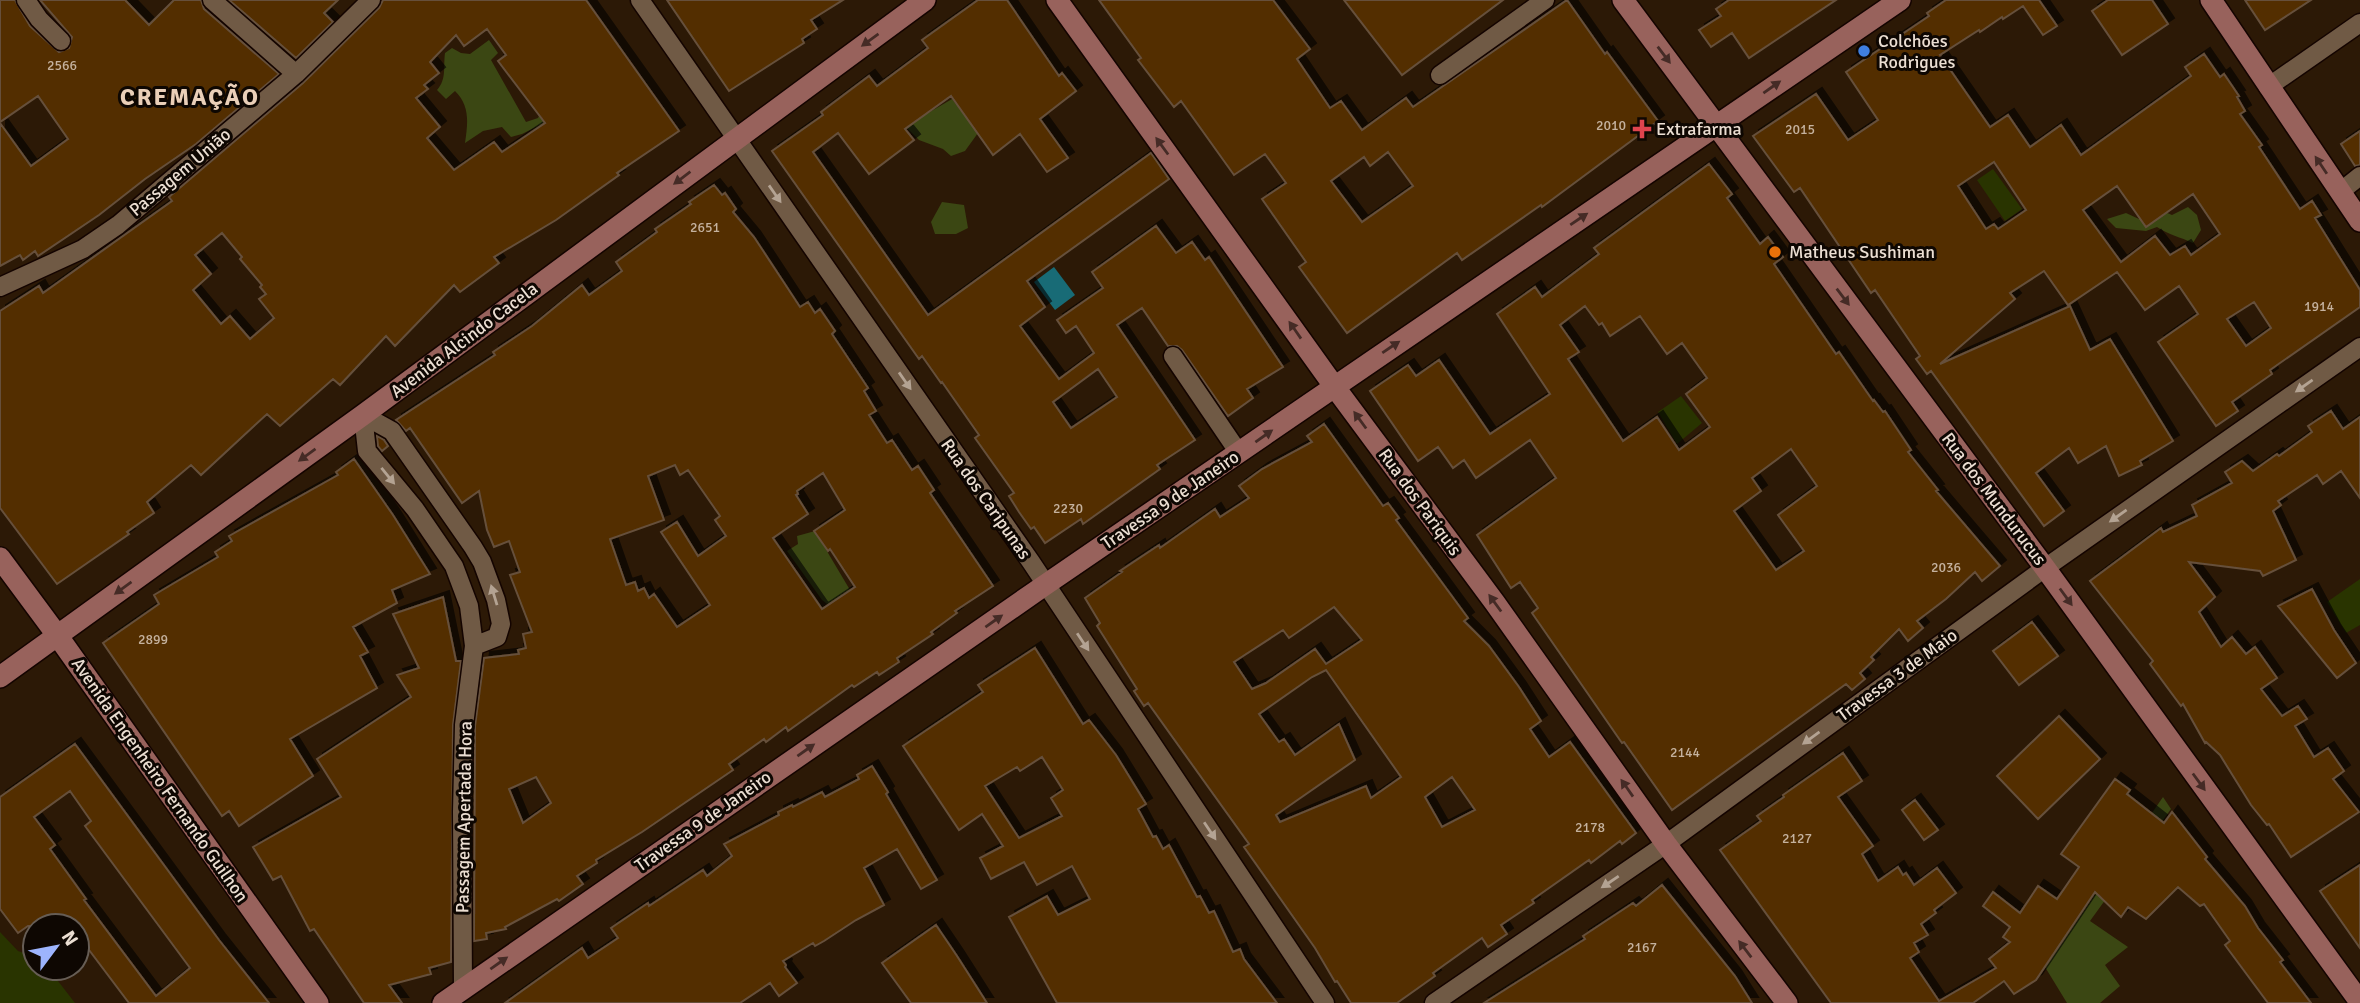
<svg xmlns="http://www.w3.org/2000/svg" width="2360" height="1003" viewBox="0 0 2360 1003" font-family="Signika,sans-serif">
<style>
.green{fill:#293400}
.forest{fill:#3b4713}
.water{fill:#186b76}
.building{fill:#522e00;stroke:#66503b;stroke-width:2;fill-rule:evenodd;filter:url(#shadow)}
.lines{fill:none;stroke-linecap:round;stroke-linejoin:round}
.street-casing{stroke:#140400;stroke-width:21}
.secondary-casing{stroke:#140400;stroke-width:24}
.street{stroke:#705a45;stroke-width:18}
.secondary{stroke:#98625c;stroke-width:21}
.oneway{fill:#452b26}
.oneway2{fill:#b4a393}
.shop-dot{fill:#3f7fe0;stroke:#0e0702;stroke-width:2.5}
.health-dot{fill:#e0444e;stroke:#0e0702;stroke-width:2.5}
.food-dot{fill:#e8710a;stroke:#0e0702;stroke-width:2.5}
.labels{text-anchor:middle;stroke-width:6;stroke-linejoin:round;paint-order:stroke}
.number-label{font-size:14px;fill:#c5b29e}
.poi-label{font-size:18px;fill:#ebded2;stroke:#0e0702;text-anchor:start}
.street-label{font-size:18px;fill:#ebded2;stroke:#0e0702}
.district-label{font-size:24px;font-weight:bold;letter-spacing:2px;fill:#eacfb8;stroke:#0e0702}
</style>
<defs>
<filter id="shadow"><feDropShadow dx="6" dy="-6" stdDeviation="0" flood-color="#0009"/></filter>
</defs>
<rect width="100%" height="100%" fill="#2c1906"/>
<!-- green -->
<path class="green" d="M1993,169L2022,209L2005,221L1977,180Z
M1681,396L1702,423L1677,444L1658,412Z
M2360,579V625L2346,633L2327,602Z
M0,932L18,951L35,957V968H48L75,1003H0Z"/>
<!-- forest -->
<path class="forest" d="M489,40L498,53L491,60L526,122L538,118L539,116L544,123L522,134L511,137L502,127L483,131L465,143C468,122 470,106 455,91L446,99L437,90C447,79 443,67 445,53L452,48L461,53L470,54Z
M952,99L978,133L965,151L951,156L943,149L919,140L907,128L911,118L923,116Z
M942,202L964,205L968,228L956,234H935L931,222Z
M2153,207L2172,215L2188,207L2197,215L2201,230L2193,243C2180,237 2169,235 2157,227L2146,231L2116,228L2107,219L2126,213L2139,219Z
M815,531L850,590L842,594V601L830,606L822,600L787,551L798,544L797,536Z
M2163,797L2171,809L2090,921L2128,947L2105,965L2120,986L2100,1003H2067L2045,967Z"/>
<!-- water -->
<path class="water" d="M1054,267L1075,295L1055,310L1034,282Z"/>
<!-- building -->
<path class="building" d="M0,0H15L30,26L59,52L69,48L72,37L40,0H125L149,25L174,0H201L204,9L279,74L196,144L145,179L99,215L38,256L35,251L23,260L20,255L0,266V123L31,166L68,139L38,96L0,122Z
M229,0H338L324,13L333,22L296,58Z
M383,0H586L679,131L617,173L619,175L556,220L494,257L499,263L460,292L454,285L395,346L386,336L340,385L333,379L280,426L267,414L201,475L191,465L147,502L154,513L127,532L129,534L57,584L0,508V311L39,286L43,293L172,201L169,197L303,83L379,8ZM487,29L506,55L498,61L545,123L502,152L494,142L454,170L427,138L440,127L416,98L428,89L424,85L439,73L430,62L456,35L464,46ZM222,233L242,257L240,259L262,285L260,287L266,294L259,299L274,318L250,339L230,316L221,324L193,290L211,274L195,255Z
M667,0H843L811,20L817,29L802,39L804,43L729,91Z
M978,0H1007L1059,76L1062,73L1076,91L1040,119L1068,158L1047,172L1020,134L993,155L951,96L905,129L914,140L869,174L838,133L813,152L928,315L1151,153L1169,179L1027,281L1045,307L1020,326L1059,379L1094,353L1076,326L1066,333L1057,320L1103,288L1092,272L1156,226L1176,253L1192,242L1205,260L1209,257L1283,367L1247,389L1253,398L1228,416L1182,350L1177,346H1168L1142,308L1117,325L1195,440L1157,465L1160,469L1083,524L1081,519L1045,543L1034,527L1031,529L1019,512L1009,496L1014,493L975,438L979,435L942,382L941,383L922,356L919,359L772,151L823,115L821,112L869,76L877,86L928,48L922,40ZM1098,369L1117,397L1071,428L1053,402Z
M1099,0H1273L1310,49L1297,59L1330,108L1341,101L1362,130L1406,98L1413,107L1567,0L1605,54L1607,52L1658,121L1542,207L1541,205L1462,260L1457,253L1347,333L1299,267L1306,262L1262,199L1286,183L1265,154L1234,175L1181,101L1174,107L1138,60L1141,58ZM1388,152L1413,186L1362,222L1331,181L1364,157L1370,166Z
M1344,0H1503L1402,75Z
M1729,0H1836L1749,58L1732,33L1711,47L1699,30L1721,16L1716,9Z
M1946,0H2039L2057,26L2043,35L2023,6L2003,19L2002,17L1980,32L1979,30L1940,55L1990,127L2008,115L2030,147L2061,125L2081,155L2191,76L2185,67L2204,54L2220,77L2224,74L2239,96L2237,97L2245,111L2240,114L2262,145L2259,147L2300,209L2312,201L2321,215L2315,218L2360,290V307L2270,370L2272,374L2232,402L2238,411L2216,426L2158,342L2198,314L2179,286L2145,310L2117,272L2068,305L2044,271L2010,293L2015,299L1940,364L2070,306L2090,350L2110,339L2173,441L2140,461L2142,465L2119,476L2106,446L2078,463L2069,448L2036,473L2064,511L2044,526L1931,371L1927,374L1916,359L1920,356L1875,290L1871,293L1800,188L1794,192L1753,136L1816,94L1848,140L1878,120L1846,72L1929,16L1927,13ZM1994,162L2026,210L1998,229L1994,224L1986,229L1958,186ZM2117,186L2146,227L2193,194L2220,234L2191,255L2185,246L2170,255L2155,236L2121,262L2083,210ZM2254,302L2271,328L2246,346L2227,319Z
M2108,0H2152L2168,24L2122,55L2092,11Z
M2245,0H2311L2265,30Z
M2360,131V165L2355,166L2341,144Z
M1709,164L1732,194L1727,198L1760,244L1768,237L1783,257L1774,264L1836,354L1839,352L1873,401L1874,400L1883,412L1885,411L1911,450L1908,452L1938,490L1936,491L2000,566L1982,581L1975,572L1946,599L1917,621L1923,628L1908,641L1899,629L1871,657L1874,660L1860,673L1865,679L1852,690L1846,684L1672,810L1624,742L1622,743L1532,613L1538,608L1520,582L1511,588L1477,535L1556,478L1530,440L1476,478L1464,460L1453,468L1438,447L1418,461L1370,391L1408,365L1416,376L1439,360L1490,434L1550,394L1497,314L1535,287L1542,297L1599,254L1594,248ZM1585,306L1599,325L1602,323L1610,336L1640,316L1667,354L1682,343L1707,378L1686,394L1710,427L1679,450L1657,417L1623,441L1568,359L1579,352L1560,325ZM1791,449L1817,486L1778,515L1804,551L1776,570L1734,511L1761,491L1752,478Z
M714,185L722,195L725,193L736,209L733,212L754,237L800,307L808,302L815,313L820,309L835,331L832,334L868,388L864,391L876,411L869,415L887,443L892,440L912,470L918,466L934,490L930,493L993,586L955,611L957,613L931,632L933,634L897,658L899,662L879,675L877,672L854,687L852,685L788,731L786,727L766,742L764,739L729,764L733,770L642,832L596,860L597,863L577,876L583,884L559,901L557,899L505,927L506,929L486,933L487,939L474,941L475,726L484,658L519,654L518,650L526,648L523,634L532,632L510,575L520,572L509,541L494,547L487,530L479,491L462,503L410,428L406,431L396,420L495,355L493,352L532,326L582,285L589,295L622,271L616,262L657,232L655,229L691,204L689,202ZM675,465L680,475L688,470L720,516L715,520L726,536L698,556L677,522L661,532L710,605L677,627L654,594L649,598L644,588L638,591L635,582L626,585L610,539L664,520L648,476ZM823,473L845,510L814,531L828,551L830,549L855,587L822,609L773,538L808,514L796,495L798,494L797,491ZM536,777L551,803L523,823L509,789Z
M2331,411L2343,429L2360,417V498L2341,471L2323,484L2317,475L2278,501L2281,505L2273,511L2296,560L2263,576L2260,571L2189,562L2215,597L2199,612L2221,647L2232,637L2246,654L2255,647L2277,678L2261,689L2282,716L2298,706L2307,719L2295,726L2314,757L2328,748L2344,771L2333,779L2359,812L2291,857L2269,824L2267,825L2251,805L2220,755L2206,742L2205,743L2183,704L2181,706L2150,664L2153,661L2090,581L2161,528L2163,532L2197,516L2192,505L2232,483L2225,472L2242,461L2253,471L2277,454L2279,456L2312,432L2308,426Z
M1324,424L1383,506L1388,503L1399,518L1396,520L1468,618L1464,621L1489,646L1519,687L1541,721L1530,729L1549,757L1570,742L1636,833L1622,844L1620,841L1591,863L1589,860L1532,900L1534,903L1501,925L1507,934L1488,947L1482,938L1433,973L1435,976L1397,1003H1351L1337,981L1335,982L1315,948L1244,847L1249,844L1148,703L1144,706L1134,691L1137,689L1097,626L1100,623L1085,598L1122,572L1120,571L1159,545L1160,548L1215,509L1220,517L1249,498L1239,486L1262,469L1312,442L1307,436ZM1334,607L1362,640L1326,664L1315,649L1266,683L1252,689L1234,662L1283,630L1289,638ZM1326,670L1401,777L1371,798L1366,786L1280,822L1276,815L1355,760L1339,724L1295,755L1284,739L1279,742L1259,714L1312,677ZM1452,777L1475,810L1442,827L1425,797Z
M377,436L384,440L388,446L382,451L378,446Z
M354,459L393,515L430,574L392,590L397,603L353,627L368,652L360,656L377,688L290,739L313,776L239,826L229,811L222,816L103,643L159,604L154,595L218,557L215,552L232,541L229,536L338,475L336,472Z
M2312,589L2334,630L2356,663L2337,678L2278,606Z
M443,597L456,661H461L453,725L451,962L429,968L431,974L389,985L402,1003H364L314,929L310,931L281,876L273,880L253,847L341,797L317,759L411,697L397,675L419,668L393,614Z
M2032,622L2058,656L2019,685L1993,651Z
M1035,648L1083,724L1089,720L1116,755L1146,804L1138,809L1153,837L1156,836L1163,849L1169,845L1197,897L1200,896L1209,913L1214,911L1233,952L1240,949L1244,959L1277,1003H1057L1009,917L1047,896L1058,915L1090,899L1072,866L1037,885L1024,862L991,879L980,858L1003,846L982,814L959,830L903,746L983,692L978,685ZM1042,757L1063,790L1051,798L1062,816L1019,838L985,786L1017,767L1020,771Z
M2059,716L2100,759L2038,819L1997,776Z
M75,744L219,940L269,1003H129L77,934V926H28L18,933L0,909V797ZM70,791L91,821L85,826L190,968L156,996L84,900L86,899L50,849L55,845L34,817Z
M1843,753L1862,781L1838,797L1873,846L1862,854L1878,881L1898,867L1903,875L1906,873L1914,885L1937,868L1956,893L1934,910L1936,913L1921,924L1928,935L1914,943L1919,952L1910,958L1939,1001L1996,968L1989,959L2010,942L2003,937L2010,927L1983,906L1993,892L2020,913L2038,886L2057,899L2079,867L2061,854L2115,779L2130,790L2127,794L2164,823L2172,812L2207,857L2205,859L2245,906L2258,928L2283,960L2280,962L2311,1003H2268L2225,945L2230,941L2204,904L2200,906L2178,887L2146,919L2128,907L2121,917L2095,892L2036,980L2014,994L2004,981L1973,1003H1831L1720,850L1761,821L1757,816L1784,797L1783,795Z
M872,766L888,792L886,794L937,880L921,889L897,849L864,868L884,905L856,920L824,941L815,946L813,943L783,961L786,965L785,967L797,983L779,996L770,983L740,1003H505L582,948L588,958L618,938L611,928L648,903L649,906L703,870L707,876L732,856L724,844L779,815L778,812L792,805L793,807L822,792L825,797L859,779L857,775Z
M1915,800L1938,830L1924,840L1902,810Z
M2360,865V948L2320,891Z
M1662,885L1735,976L1752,1003H1484L1585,939L1583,936L1633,903L1636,906Z
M936,925L957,956L987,1003H911L882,963Z"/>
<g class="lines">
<defs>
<path id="street" d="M26,0L39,19L61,41
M212,0L296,74
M640,0L1031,562L1325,1003
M1440,75L1545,0
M2268,87L2360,23
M2340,192L2360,176
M0,287L83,249L118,225L296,74L371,0
M1173,356L1239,453
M363,415L367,451L415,509L454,566L469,606L474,646L464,725L462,812L463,989
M363,415L392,431L473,547L482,562L496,600L501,624L497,637L474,646
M1434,1003L1666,844L2045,568L2360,347"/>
<path id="secondary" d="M1057,0L1334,386L1495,603L1666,844L1787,1003
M1623,0L2045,568L2360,1002
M2211,0L2360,221
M0,558L57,635L318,1003
M0,677L363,415L925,0
M443,1003L1045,585L1900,0"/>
</defs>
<!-- street casing -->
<use href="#street" class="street-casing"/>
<!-- secondary casing -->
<use href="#secondary" class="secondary-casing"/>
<!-- street -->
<use href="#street" class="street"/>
<!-- secondary -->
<use href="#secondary" class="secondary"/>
</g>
<!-- one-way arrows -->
<defs><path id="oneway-solid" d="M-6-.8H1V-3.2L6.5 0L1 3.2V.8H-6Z" transform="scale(1.75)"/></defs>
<g class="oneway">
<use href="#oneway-solid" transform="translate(870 40) rotate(144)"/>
<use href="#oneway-solid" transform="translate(1664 55) rotate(53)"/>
<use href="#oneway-solid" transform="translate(1772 87) rotate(-35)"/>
<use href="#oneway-solid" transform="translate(1162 146) rotate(-126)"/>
<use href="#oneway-solid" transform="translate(2321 165) rotate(-124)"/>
<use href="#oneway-solid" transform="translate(682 178) rotate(143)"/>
<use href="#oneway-solid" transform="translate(1579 219) rotate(-34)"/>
<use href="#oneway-solid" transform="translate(1843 297) rotate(53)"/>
<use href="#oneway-solid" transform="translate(1295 330) rotate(-125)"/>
<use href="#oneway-solid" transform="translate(1391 347) rotate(-34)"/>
<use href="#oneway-solid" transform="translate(1360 420) rotate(-126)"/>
<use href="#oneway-solid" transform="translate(1264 436) rotate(-35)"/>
<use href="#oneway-solid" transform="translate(307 455) rotate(144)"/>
<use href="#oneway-solid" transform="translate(123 588) rotate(144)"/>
<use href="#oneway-solid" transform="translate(2066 597) rotate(54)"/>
<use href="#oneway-solid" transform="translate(1495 603) rotate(-126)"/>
<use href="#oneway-solid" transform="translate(994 621) rotate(-35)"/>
<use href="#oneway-solid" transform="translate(806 750) rotate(-35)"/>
<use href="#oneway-solid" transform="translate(2199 782) rotate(54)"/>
<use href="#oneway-solid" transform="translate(1627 788) rotate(-125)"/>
<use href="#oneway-solid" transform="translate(1745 949) rotate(-127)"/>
<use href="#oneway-solid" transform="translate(499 963) rotate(-35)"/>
</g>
<g class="oneway2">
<use href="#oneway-solid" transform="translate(775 194) rotate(55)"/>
<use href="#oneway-solid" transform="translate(905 381) rotate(55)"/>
<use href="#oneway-solid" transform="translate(2304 386) rotate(145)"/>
<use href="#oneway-solid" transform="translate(388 476) rotate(51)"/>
<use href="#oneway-solid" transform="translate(2118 516) rotate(145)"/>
<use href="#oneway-solid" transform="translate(494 595) rotate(-107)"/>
<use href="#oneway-solid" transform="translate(1083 642) rotate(56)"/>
<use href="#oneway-solid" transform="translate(1811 738) rotate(144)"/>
<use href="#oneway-solid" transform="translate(1210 831) rotate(56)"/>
<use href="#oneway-solid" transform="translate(1610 882) rotate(146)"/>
</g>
<!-- markers -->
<circle class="shop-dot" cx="1864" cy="51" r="7"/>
<path class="health-dot" d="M1638.5 118.5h7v7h7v7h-7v7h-7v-7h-7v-7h7z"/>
<circle class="food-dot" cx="1775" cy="252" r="7"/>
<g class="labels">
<!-- number labels -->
<g class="number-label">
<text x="62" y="70">2566</text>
<text x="1611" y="130">2010</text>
<text x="1800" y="134">2015</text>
<text x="705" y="232">2651</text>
<text x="2319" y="311">1914</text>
<text x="1068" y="513">2230</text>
<text x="1946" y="572">2036</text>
<text x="153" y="644">2899</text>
<text x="1685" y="757">2144</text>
<text x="1590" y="832">2178</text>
<text x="1797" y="843">2127</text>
<text x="1642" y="952">2167</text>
</g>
<!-- poi labels -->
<g class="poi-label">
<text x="1878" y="47">Colchões<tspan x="1878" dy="21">Rodrigues</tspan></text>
<text x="1656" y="135">Extrafarma</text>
<text x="1789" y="258">Matheus Sushiman</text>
</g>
<!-- street labels -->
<g class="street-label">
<text transform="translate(180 172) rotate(-40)" y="6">Passagem União</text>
<text transform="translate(464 340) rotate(-37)" y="6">Avenida Alcindo Cacela</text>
<text transform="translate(986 499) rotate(55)" y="6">Rua dos Caripunas</text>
<text transform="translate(1994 499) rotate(53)" y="6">Rua dos Mundurucus</text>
<text transform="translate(1170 500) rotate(-34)" y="6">Travessa 9 de Janeiro</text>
<text transform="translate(1420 502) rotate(54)" y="6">Rua dos Pariquis</text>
<text transform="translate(1897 675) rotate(-36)" y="6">Travessa 3 de Maio</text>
<text transform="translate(160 780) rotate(55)" y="6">Avenida Engenheiro Fernando Guilhon</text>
<text transform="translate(464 817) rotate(-89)" y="6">Passagem Apertada Hora</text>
<text transform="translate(703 821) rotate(-35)" y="6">Travessa 9 de Janeiro</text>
</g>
<!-- district labels -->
<g class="district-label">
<text x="190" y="105">CREMAÇÃO</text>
</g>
</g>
<!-- north arrow -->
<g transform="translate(56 947) rotate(58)"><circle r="33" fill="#0e0702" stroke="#665d55" stroke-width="2"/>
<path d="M0-5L12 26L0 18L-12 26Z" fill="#9db4fd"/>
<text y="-10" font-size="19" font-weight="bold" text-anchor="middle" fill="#ebded2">N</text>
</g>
</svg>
